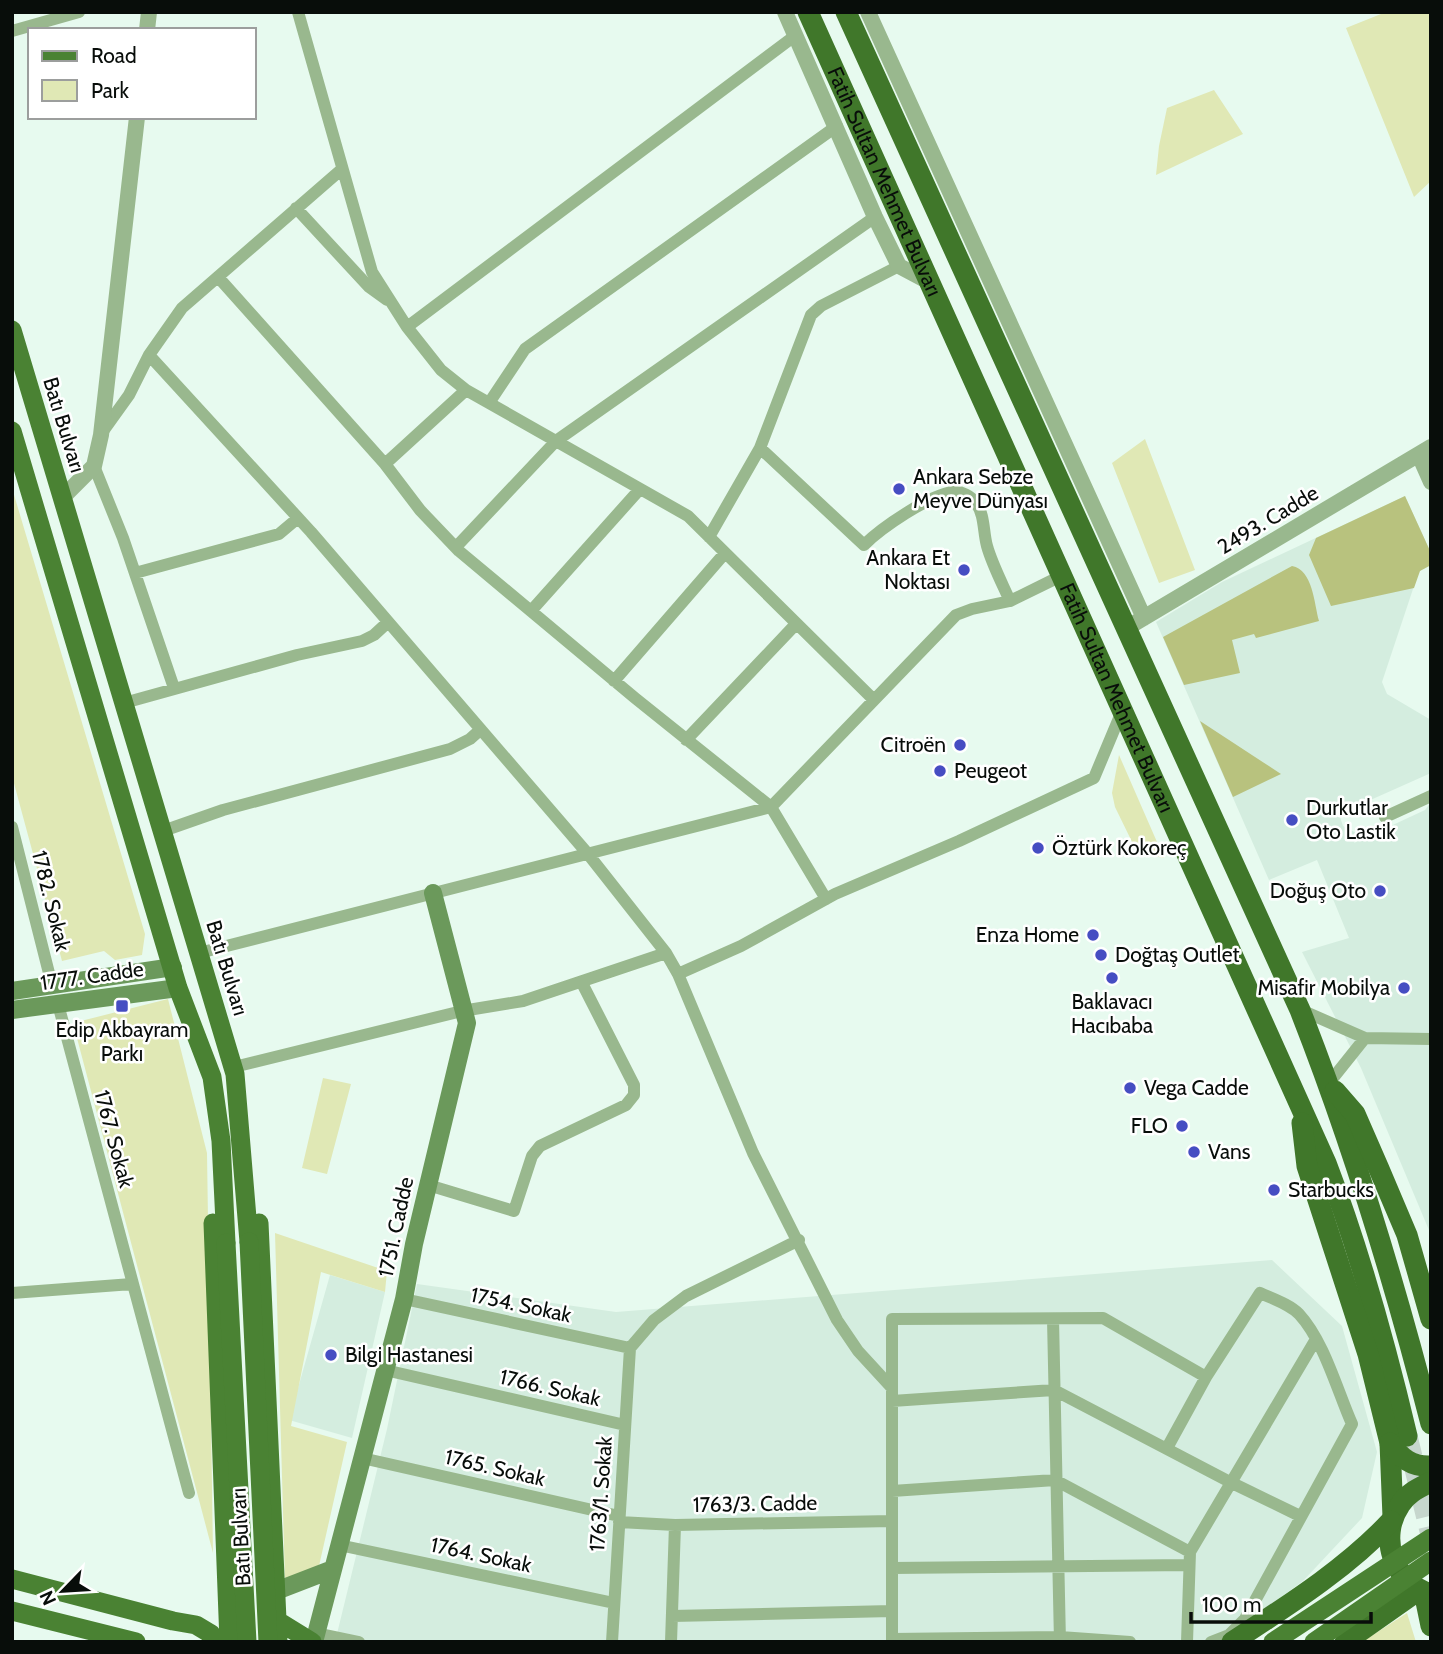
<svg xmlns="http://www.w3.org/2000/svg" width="1443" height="1654" viewBox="0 0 1443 1654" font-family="Cabin,sans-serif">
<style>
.built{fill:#d4eddf}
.green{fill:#e0e8b5}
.forest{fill:#b8c27e}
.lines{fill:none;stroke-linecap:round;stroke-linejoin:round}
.trunk-tunnel{stroke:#c6d6cd;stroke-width:21;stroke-dasharray:21 10;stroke-linecap:butt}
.minor{stroke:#99b88e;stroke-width:12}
.tertiary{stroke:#99b88e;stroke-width:16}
.secondary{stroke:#6b995b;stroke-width:18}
.primary{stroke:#4a8233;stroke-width:19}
.trunk{stroke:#40772a;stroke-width:21}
.primary-bridge{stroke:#4a8233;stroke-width:19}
.poi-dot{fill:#464dc2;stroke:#fff;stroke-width:2.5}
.labels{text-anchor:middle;stroke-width:5;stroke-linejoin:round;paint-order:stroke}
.street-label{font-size:21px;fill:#080d0a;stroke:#fff}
.poi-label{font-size:21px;fill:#080d0a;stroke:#fff;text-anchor:start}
</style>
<rect width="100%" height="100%" fill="#e7faef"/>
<!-- built -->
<path class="built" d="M1405,496L1431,553V565L1419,571L1382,682L1387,694L1431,720V773L1339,814L1343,826L1358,834L1354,843L1425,810L1431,802V1235L1361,1068L1302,952L1349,938L1317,860L1269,880L1156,622L1222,582Z
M1272,1260L1342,1326L1377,1452L1362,1518L1303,1581L1220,1642H335L387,1429L417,1284L616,1312Z
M330,1275L385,1292L352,1438L289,1420Z"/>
<!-- green -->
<path class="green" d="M1386,12H1431V181L1414,197L1346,28Z
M1214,90L1243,134L1156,175L1159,146L1167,108Z
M1145,439L1195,570L1159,583L1112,463Z
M12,488L145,934L142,955L115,960L104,951L62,961L12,776Z
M1119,755L1164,858L1143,854L1135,848L1115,807L1112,793Z
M168,999L207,1153L213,1553L73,1023Z
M323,1078L351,1084L327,1174L302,1168Z
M275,1233L387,1271L385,1292L321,1272L291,1426L347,1442L319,1566L285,1581Z
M1407,1613L1416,1642H1362Z"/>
<!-- forest -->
<path class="forest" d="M1405,496L1431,553V565L1420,571L1414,588L1331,606L1309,555L1316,538Z
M1292,566C1313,570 1314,603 1319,621L1256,638L1254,634L1232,640L1240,673L1184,685L1163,637Z
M1200,721L1281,774L1233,797Z"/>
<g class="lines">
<!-- trunk-tunnel -->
<path class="trunk-tunnel" d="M1407,1436L1431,1535"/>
<!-- minor -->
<path class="minor" d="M298,12L372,272L407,327L441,370L466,390L688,516L874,700
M12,31L79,12
M296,208L369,287L387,300
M218,277L385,464L466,390
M407,327L796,35
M149,355L311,532L588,854L666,953L678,974L753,1153L837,1320L858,1351L892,1388
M489,403L525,349L837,126
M101,434L129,395L149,355L182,308L342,169
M760,448L864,545C881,528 929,495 953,492C962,491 971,496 976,503C985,515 983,532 987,546C992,564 1002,583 1010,601
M385,464L420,510L459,551L635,698L771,807L826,899
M94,466L123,538L174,688
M709,537L760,448L811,315L821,306L899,266
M456,547L556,441L875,217
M135,573L279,534L298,518
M531,611L640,489
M614,681L725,553
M124,703L297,655L362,641L374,635L387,623
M686,740L796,624
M1385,817L1431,796
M12,827L52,985
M163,831L223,810L450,749L470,739L480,730
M199,953L771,807L956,615L972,609L1010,601L1061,576
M678,974L741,946L835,894L959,841L1094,778L1122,711
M58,1004L189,1493
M1301,1010L1365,1038L1431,1039
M234,1067L462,1011L523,1001L666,953
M1329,1083L1365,1038
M428,1185L514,1211L532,1156L540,1146L626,1105L634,1095V1085L582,983
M12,1293L132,1284
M404,1299L630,1348
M1053,1319L1060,1642
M630,1348L654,1320L686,1296L799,1240
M385,1370L625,1425
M892,1401L1054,1390L1230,1482L1300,1516
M1167,1448L1206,1377L1260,1293C1273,1299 1289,1304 1299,1314C1324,1341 1337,1390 1352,1424L1245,1619L1229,1635L1211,1642
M362,1458L619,1516
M892,1491L1055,1480L1190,1552
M619,1522L675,1525L892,1521
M339,1545L614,1603
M892,1568L1189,1565
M672,1616L892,1611
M316,1633L359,1642
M892,1639L1060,1637L1130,1642
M612,1642L630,1348
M671,1642L675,1525
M892,1642V1319L1103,1318L1206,1377
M1187,1642L1190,1552L1316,1339"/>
<!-- tertiary -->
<path class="tertiary" d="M785,12L875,217L899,266L931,283
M868,12L1144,618
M147,30L149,12
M1419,455L1431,482
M62,495L67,493L94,466L101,435L137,117
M1135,623L1431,447"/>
<!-- secondary -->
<path class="secondary" d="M12,991L173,967
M12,1010L178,988
M276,1591L333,1569
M314,1642L404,1299L414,1244L467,1023L433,893"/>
<!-- primary -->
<path class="primary" d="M12,330L235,1074L249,1242
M12,431L178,988L212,1077L221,1141L226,1243
M213,1223L229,1642
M259,1223L278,1642
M12,1579L173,1621L196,1625L211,1634L212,1642
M12,1611L136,1642
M270,1621H278L312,1642"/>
<!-- trunk -->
<g class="trunk">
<path id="s1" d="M808,12L1326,1163C1360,1252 1385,1343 1407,1436"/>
<path d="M846,12L1300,1010C1353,1145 1395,1283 1431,1424"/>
<path d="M1335,1091L1355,1114L1379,1169L1407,1235L1431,1319"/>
<path d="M1302,1123L1307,1166L1368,1354L1390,1443L1393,1517"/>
<path d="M1390,1443C1401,1458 1411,1467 1431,1466"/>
<path d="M1431,1482C1419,1488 1407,1493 1400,1505C1378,1537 1393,1583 1431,1594"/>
<path d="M1424,1592L1431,1626"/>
<path d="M1232,1642C1287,1606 1346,1569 1391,1521"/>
<path d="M1345,1642L1419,1590"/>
</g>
<!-- primary-bridge -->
<path class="primary-bridge" d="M249,1242L268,1642
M226,1243L247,1642
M1273,1642L1431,1538
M1314,1642L1431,1561"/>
</g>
<!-- markers -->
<g class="poi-dot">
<circle cx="899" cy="489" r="7"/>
<circle cx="964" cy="570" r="7"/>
<circle cx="960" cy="745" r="7"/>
<circle cx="940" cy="771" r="7"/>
<circle cx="1292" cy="820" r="7"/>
<circle cx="1038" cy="848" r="7"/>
<circle cx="1380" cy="891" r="7"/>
<circle cx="1093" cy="935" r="7"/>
<circle cx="1101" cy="955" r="7"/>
<circle cx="1112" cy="978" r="7"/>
<circle cx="1404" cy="988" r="7"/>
<rect x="115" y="999" width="14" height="14" rx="3.5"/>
<circle cx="1130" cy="1088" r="7"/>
<circle cx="1182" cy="1126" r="7"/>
<circle cx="1194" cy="1152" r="7"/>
<circle cx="1274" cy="1190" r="7"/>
<circle cx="331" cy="1355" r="7"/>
</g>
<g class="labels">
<!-- street labels -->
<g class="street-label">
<text dy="7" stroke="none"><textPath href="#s1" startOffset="186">Fatih Sultan Mehmet Bulvarı</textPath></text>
<text transform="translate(64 425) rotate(73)" y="7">Batı Bulvarı</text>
<text transform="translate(1268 520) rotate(-31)" y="7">2493. Cadde</text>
<text dy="7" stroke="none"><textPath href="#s1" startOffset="752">Fatih Sultan Mehmet Bulvarı</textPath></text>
<text transform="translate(51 901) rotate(76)" y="7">1782. Sokak</text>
<text transform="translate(227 968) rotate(73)" y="7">Batı Bulvarı</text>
<text transform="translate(92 976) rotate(-8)" y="7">1777. Cadde</text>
<text transform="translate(114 1139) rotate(75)" y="7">1767. Sokak</text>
<text transform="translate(396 1227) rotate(-78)" y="7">1751. Cadde</text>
<text transform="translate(521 1305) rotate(12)" y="7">1754. Sokak</text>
<text transform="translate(550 1388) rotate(13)" y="7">1766. Sokak</text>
<text transform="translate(495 1468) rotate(13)" y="7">1765. Sokak</text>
<text transform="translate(601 1494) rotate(-86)" y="7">1763/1. Sokak</text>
<text transform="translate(755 1504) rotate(-1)" y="7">1763/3. Cadde</text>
<text transform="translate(241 1537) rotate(-93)" y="7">Batı Bulvarı</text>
<text transform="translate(481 1555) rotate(12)" y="7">1764. Sokak</text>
</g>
<!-- poi labels -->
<g class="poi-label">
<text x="913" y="484">Ankara Sebze<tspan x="913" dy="24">Meyve Dünyası</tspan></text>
<text x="950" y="565" text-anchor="end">Ankara Et<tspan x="950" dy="24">Noktası</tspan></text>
<text x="946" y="752" text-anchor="end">Citroën</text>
<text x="954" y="778">Peugeot</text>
<text x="1306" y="815">Durkutlar<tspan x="1306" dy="24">Oto Lastik</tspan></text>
<text x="1052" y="855">Öztürk Kokoreç</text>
<text x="1366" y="898" text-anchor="end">Doğuş Oto</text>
<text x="1079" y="942" text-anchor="end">Enza Home</text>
<text x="1115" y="962">Doğtaş Outlet</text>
<text x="1390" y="995" text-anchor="end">Misafir Mobilya</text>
<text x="1112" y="1009" text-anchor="middle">Baklavacı<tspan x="1112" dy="24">Hacıbaba</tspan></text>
<text x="122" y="1037" text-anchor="middle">Edip Akbayram<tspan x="122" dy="24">Parkı</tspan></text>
<text x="1144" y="1095">Vega Cadde</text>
<text x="1168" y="1133" text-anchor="end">FLO</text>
<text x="1208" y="1159">Vans</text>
<text x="1288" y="1197">Starbucks</text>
<text x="345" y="1362">Bilgi Hastanesi</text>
</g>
</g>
<!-- border -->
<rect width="1443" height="1654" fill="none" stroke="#080d0a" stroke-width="28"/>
<!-- legend -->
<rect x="28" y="28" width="228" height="91" fill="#ffffff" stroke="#9c9e9d" stroke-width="2"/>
<rect x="42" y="51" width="35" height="10" fill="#4a8233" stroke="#9c9e9d" stroke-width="2"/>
<text x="91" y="63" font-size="21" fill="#080d0a">Road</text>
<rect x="42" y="80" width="35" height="21" fill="#e0e8b5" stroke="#9c9e9d" stroke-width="2"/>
<text x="91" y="98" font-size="21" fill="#080d0a">Park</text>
<!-- north arrow -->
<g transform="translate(63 1591) rotate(245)" stroke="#ffffff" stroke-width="5" paint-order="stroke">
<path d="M0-5L12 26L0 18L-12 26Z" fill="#080d0a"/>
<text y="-10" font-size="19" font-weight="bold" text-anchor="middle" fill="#080d0a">N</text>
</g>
<!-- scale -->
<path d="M1191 1612v10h180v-10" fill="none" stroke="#080d0a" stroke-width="3.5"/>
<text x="1202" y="1612" font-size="21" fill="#080d0a" stroke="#ffffff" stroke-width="5" paint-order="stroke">100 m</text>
</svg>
